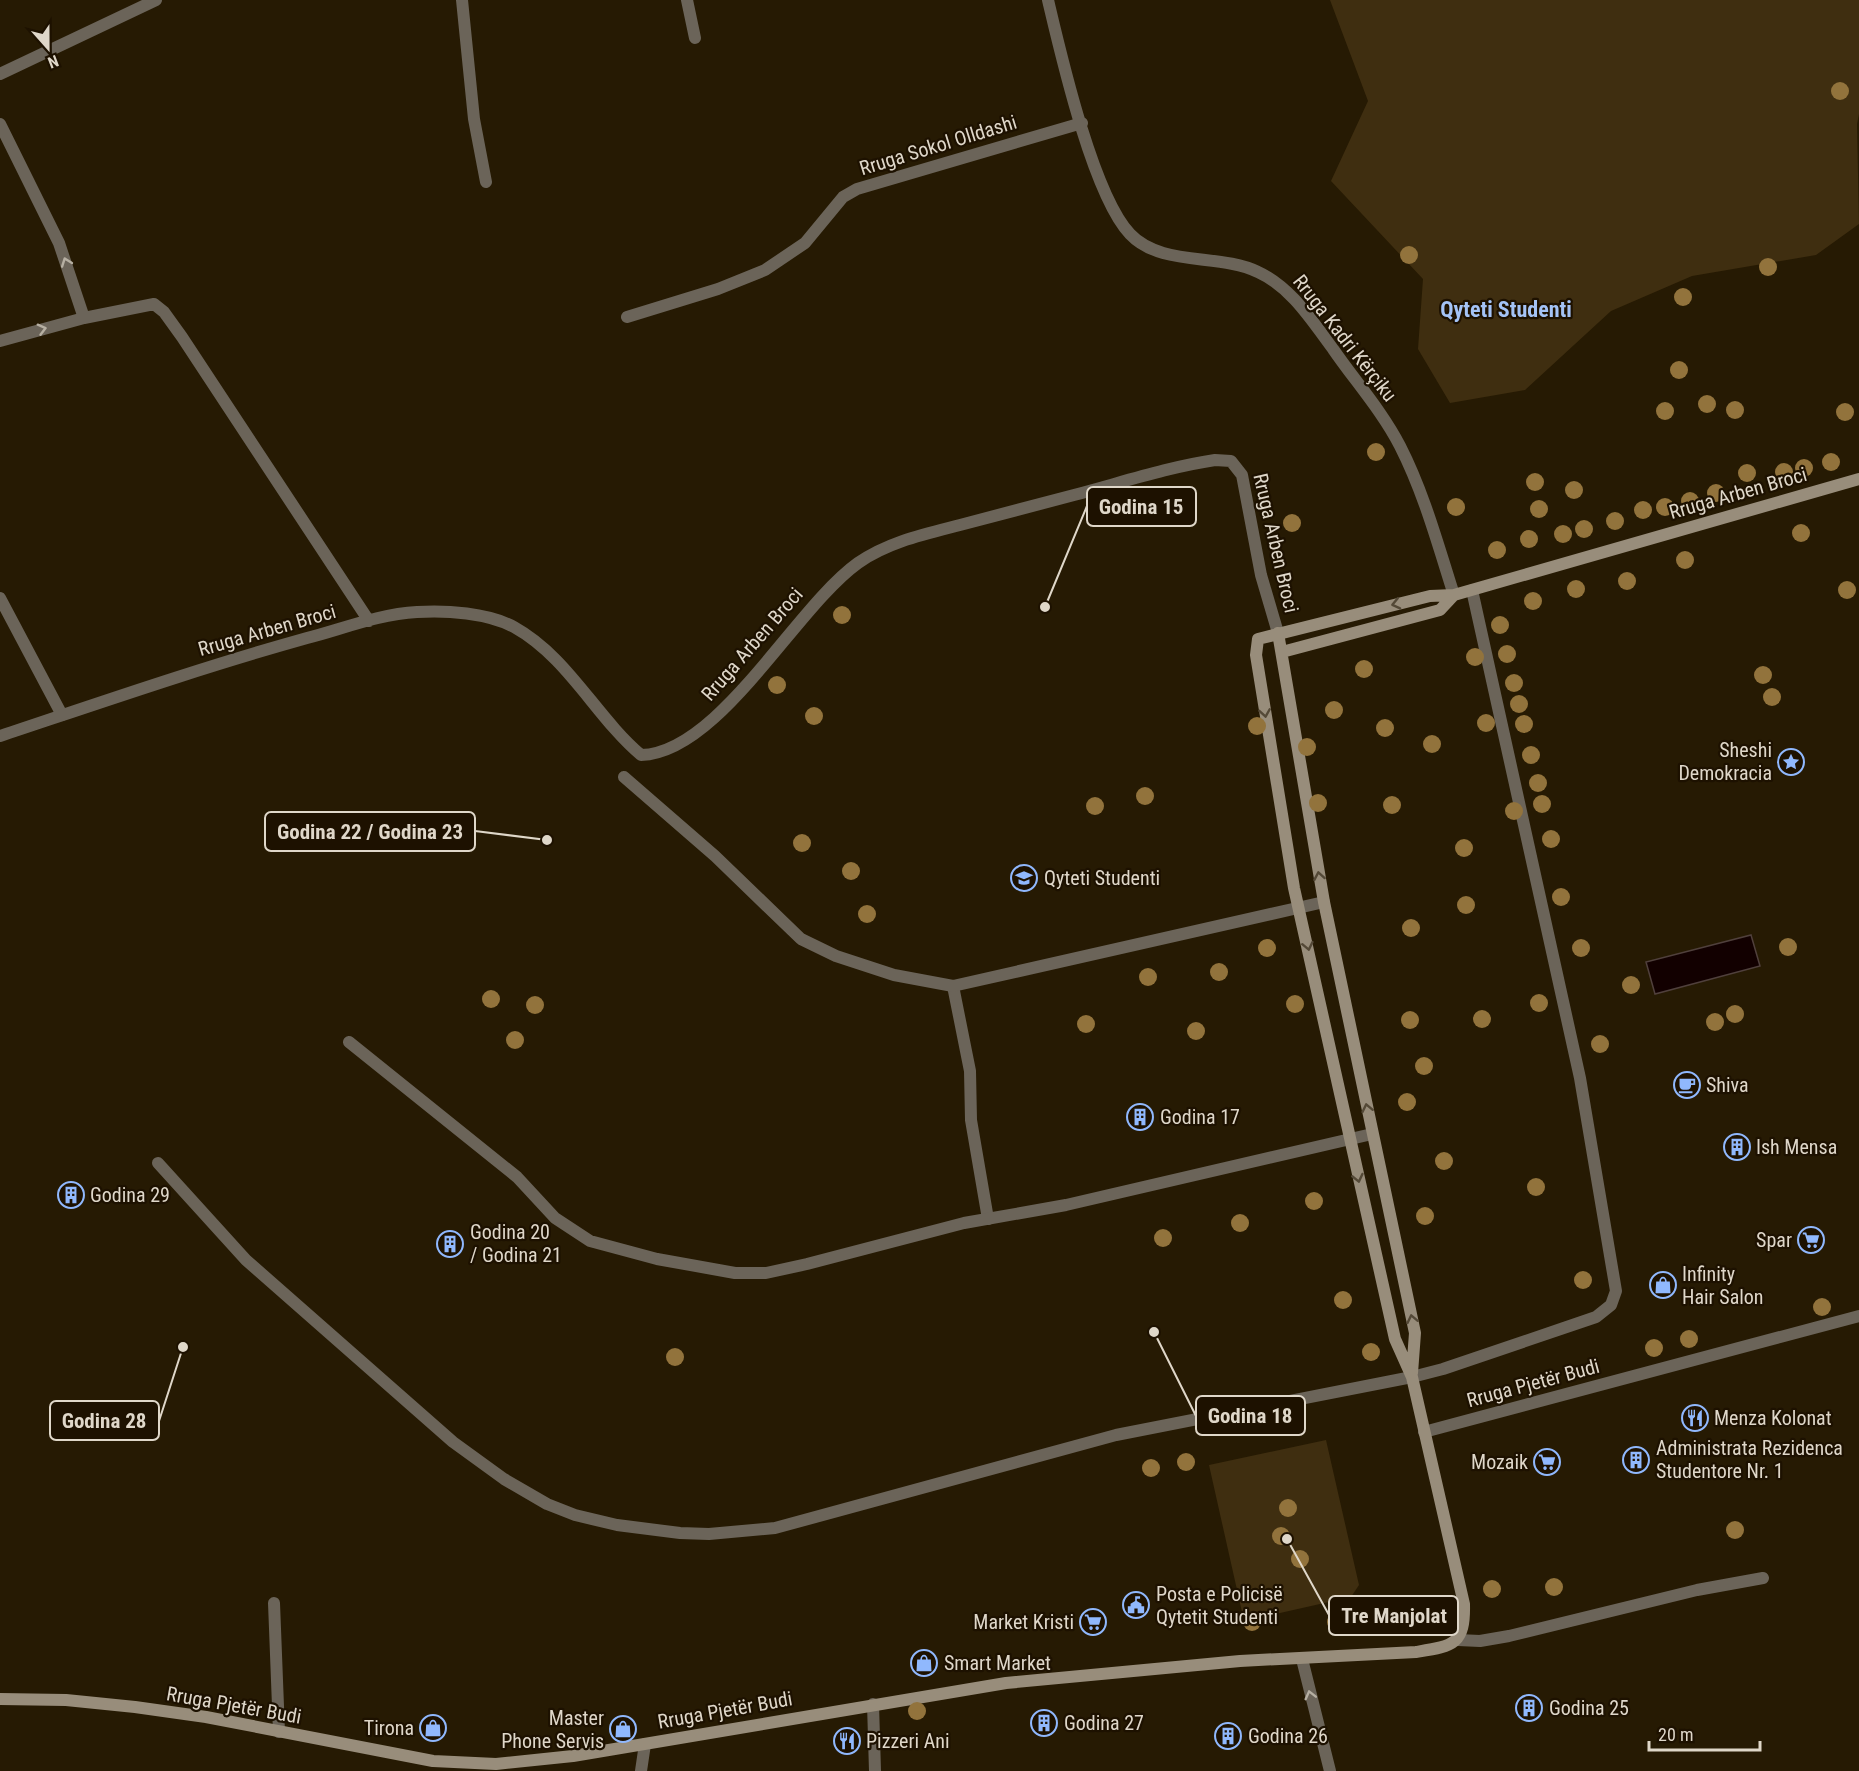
<svg xmlns="http://www.w3.org/2000/svg" width="1859" height="1771" viewBox="0 0 1859 1771" font-family="'Roboto Condensed',sans-serif">
<style>
.green{fill:#3f2e10}
.water{fill:#120000;stroke:#50403c;stroke-width:1.5}
.lines{fill:none;stroke-linecap:round;stroke-linejoin:round}
.lane{stroke:#6b6459;stroke-width:12}
.street{stroke:#6b6459;stroke-width:12}
.secondary{stroke:#988d7b;stroke-width:12}
.tree{fill:#92733c}
.oneway{stroke:#b6afa2}
.oneway2{stroke:#544937}
.labels{text-anchor:middle;stroke-width:4.5;stroke-linejoin:round;paint-order:stroke}
.street-label{font-size:20px;fill:#dfd7c9;stroke:#1d1100}
.poi-label{font-size:20px;fill:#dfd7c9;stroke:#1d1100;text-anchor:start}
.quarter-label{font-size:22px;font-weight:bold;fill:#a4c3f6;stroke:#1d1100}
.leader{fill:none;stroke:#dfd7c9;stroke-width:2}
.callout-dot{fill:#dfd7c9;stroke:#1d1100;stroke-width:2}
.callout{fill:#1d1100;stroke:#dfd7c9;stroke-width:2}
.callout-label{font-size:21px;text-anchor:middle;font-weight:bold;fill:#dfd7c9}
</style>
<rect width="100%" height="100%" fill="#261a03"/>
<!-- green -->
<path class="green" d="M1330,0H1859V114L1857,124L1859,224L1816,255L1692,276L1611,311L1525,390L1450,403L1418,349L1423,279L1331,181L1368,101Z
M1326,1440L1359,1585L1351,1597L1244,1621L1209,1465Z"/>
<!-- water -->
<path class="water" d="M1751,935L1760,966L1655,994L1646,962Z"/>
<g class="lines">
<!-- lane -->
<path class="lane" d="M687,0L695,38
M0,598L62,715
M953,986L970,1071L971,1120L988,1219
M1412,1377L1443,1369L1596,1317L1611,1305L1616,1291L1580,1078L1472,590
M274,1603L279,1732
M641,1771L645,1744"/>
<!-- street -->
<path class="street" d="M462,0L474,119L486,182
M1048,0C1061,55 1093,195 1130,234C1161,267 1219,253 1258,272C1291,287 1312,321 1333,349C1355,381 1382,411 1400,446C1424,493 1438,545 1454,595
M0,74L156,0
M0,124L59,243L84,318
M627,317L718,289L765,270L805,243L843,197L857,189L1082,123
M0,341L84,318L154,304L164,312L182,337L369,621
M0,736C102,702 203,667 307,638C342,629 379,614 417,612C446,610 488,613 514,627C568,657 596,717 641,755C719,753 795,608 858,563C888,542 925,534 960,525C998,515 1036,505 1074,495C1120,483 1168,467 1215,460L1231,461L1242,475L1261,575L1278,633
M624,777L715,856L801,939L836,956L894,975L953,986L1324,902
M349,1042L517,1177L555,1218L590,1241L657,1259L735,1273H766L807,1264L964,1223L1066,1205L1372,1134
M158,1163L246,1260L453,1442L504,1479L547,1504L575,1515L617,1525L680,1533L709,1534L775,1528L1116,1435L1412,1377
M1424,1432L1859,1316
M1458,1640L1480,1641L1509,1636L1697,1590L1763,1578
M1302,1659L1330,1771
M873,1704L875,1771"/>
<!-- secondary -->
<path class="secondary" d="M1278,633L1324,902L1415,1333L1412,1373
M1282,652L1440,610L1454,595
M0,1699L66,1700L135,1707L206,1717L433,1761L496,1764L573,1756L1006,1683L1240,1661L1416,1652C1453,1646 1465,1645 1464,1604L1412,1377L1395,1339L1294,888L1256,655L1258,639L1430,596L1454,595L1859,479"/>
</g>
<!-- trees -->
<g class="tree">
<circle cx="1840" cy="91" r="9"/>
<circle cx="1409" cy="255" r="9"/>
<circle cx="1768" cy="267" r="9"/>
<circle cx="1683" cy="297" r="9"/>
<circle cx="1679" cy="370" r="9"/>
<circle cx="1707" cy="404" r="9"/>
<circle cx="1735" cy="410" r="9"/>
<circle cx="1665" cy="411" r="9"/>
<circle cx="1845" cy="412" r="9"/>
<circle cx="1376" cy="452" r="9"/>
<circle cx="1831" cy="462" r="9"/>
<circle cx="1804" cy="468" r="9"/>
<circle cx="1784" cy="472" r="9"/>
<circle cx="1747" cy="473" r="9"/>
<circle cx="1535" cy="482" r="9"/>
<circle cx="1574" cy="490" r="9"/>
<circle cx="1716" cy="493" r="9"/>
<circle cx="1690" cy="501" r="9"/>
<circle cx="1456" cy="507" r="9"/>
<circle cx="1665" cy="507" r="9"/>
<circle cx="1539" cy="509" r="9"/>
<circle cx="1643" cy="510" r="9"/>
<circle cx="1615" cy="521" r="9"/>
<circle cx="1292" cy="523" r="9"/>
<circle cx="1584" cy="529" r="9"/>
<circle cx="1801" cy="533" r="9"/>
<circle cx="1563" cy="534" r="9"/>
<circle cx="1529" cy="539" r="9"/>
<circle cx="1497" cy="550" r="9"/>
<circle cx="1685" cy="560" r="9"/>
<circle cx="1627" cy="581" r="9"/>
<circle cx="1576" cy="589" r="9"/>
<circle cx="1847" cy="590" r="9"/>
<circle cx="1533" cy="601" r="9"/>
<circle cx="842" cy="615" r="9"/>
<circle cx="1500" cy="625" r="9"/>
<circle cx="1507" cy="654" r="9"/>
<circle cx="1475" cy="657" r="9"/>
<circle cx="1364" cy="669" r="9"/>
<circle cx="1763" cy="675" r="9"/>
<circle cx="1514" cy="683" r="9"/>
<circle cx="777" cy="685" r="9"/>
<circle cx="1772" cy="697" r="9"/>
<circle cx="1519" cy="704" r="9"/>
<circle cx="1334" cy="710" r="9"/>
<circle cx="814" cy="716" r="9"/>
<circle cx="1486" cy="723" r="9"/>
<circle cx="1524" cy="724" r="9"/>
<circle cx="1257" cy="726" r="9"/>
<circle cx="1385" cy="728" r="9"/>
<circle cx="1432" cy="744" r="9"/>
<circle cx="1307" cy="747" r="9"/>
<circle cx="1531" cy="755" r="9"/>
<circle cx="1538" cy="783" r="9"/>
<circle cx="1145" cy="796" r="9"/>
<circle cx="1318" cy="803" r="9"/>
<circle cx="1542" cy="804" r="9"/>
<circle cx="1392" cy="805" r="9"/>
<circle cx="1095" cy="806" r="9"/>
<circle cx="1514" cy="811" r="9"/>
<circle cx="1551" cy="839" r="9"/>
<circle cx="802" cy="843" r="9"/>
<circle cx="1464" cy="848" r="9"/>
<circle cx="851" cy="871" r="9"/>
<circle cx="1561" cy="897" r="9"/>
<circle cx="1466" cy="905" r="9"/>
<circle cx="867" cy="914" r="9"/>
<circle cx="1411" cy="928" r="9"/>
<circle cx="1788" cy="947" r="9"/>
<circle cx="1267" cy="948" r="9"/>
<circle cx="1581" cy="948" r="9"/>
<circle cx="1219" cy="972" r="9"/>
<circle cx="1148" cy="977" r="9"/>
<circle cx="1631" cy="985" r="9"/>
<circle cx="491" cy="999" r="9"/>
<circle cx="1539" cy="1003" r="9"/>
<circle cx="1295" cy="1004" r="9"/>
<circle cx="535" cy="1005" r="9"/>
<circle cx="1735" cy="1014" r="9"/>
<circle cx="1482" cy="1019" r="9"/>
<circle cx="1410" cy="1020" r="9"/>
<circle cx="1715" cy="1022" r="9"/>
<circle cx="1086" cy="1024" r="9"/>
<circle cx="1196" cy="1031" r="9"/>
<circle cx="515" cy="1040" r="9"/>
<circle cx="1600" cy="1044" r="9"/>
<circle cx="1424" cy="1066" r="9"/>
<circle cx="1407" cy="1102" r="9"/>
<circle cx="1444" cy="1161" r="9"/>
<circle cx="1536" cy="1187" r="9"/>
<circle cx="1314" cy="1201" r="9"/>
<circle cx="1425" cy="1216" r="9"/>
<circle cx="1240" cy="1223" r="9"/>
<circle cx="1163" cy="1238" r="9"/>
<circle cx="1583" cy="1280" r="9"/>
<circle cx="1343" cy="1300" r="9"/>
<circle cx="1822" cy="1307" r="9"/>
<circle cx="1689" cy="1339" r="9"/>
<circle cx="1654" cy="1348" r="9"/>
<circle cx="1371" cy="1352" r="9"/>
<circle cx="675" cy="1357" r="9"/>
<circle cx="1297" cy="1419" r="9"/>
<circle cx="1186" cy="1462" r="9"/>
<circle cx="1151" cy="1468" r="9"/>
<circle cx="1288" cy="1508" r="9"/>
<circle cx="1735" cy="1530" r="9"/>
<circle cx="1281" cy="1536" r="9"/>
<circle cx="1300" cy="1559" r="9"/>
<circle cx="1554" cy="1587" r="9"/>
<circle cx="1492" cy="1589" r="9"/>
<circle cx="1252" cy="1622" r="9"/>
<circle cx="1336" cy="1622" r="9"/>
<circle cx="917" cy="1711" r="9"/>
</g>
<!-- one-way arrows -->
<defs><path id="oneway-chevron" d="M-2-3.5L2.5 0L-2 3.5" fill="none" stroke-width="1.6" stroke-linecap="round" stroke-linejoin="round" transform="scale(1.5)"/></defs>
<g class="oneway">
<use href="#oneway-chevron" transform="translate(66 262) rotate(-110)"/>
<use href="#oneway-chevron" transform="translate(42 329) rotate(-15)"/>
<use href="#oneway-chevron" transform="translate(1310 1695) rotate(-104)"/>
</g>
<g class="oneway2">
<use href="#oneway-chevron" transform="translate(1396 604) rotate(167)"/>
<use href="#oneway-chevron" transform="translate(1265 713) rotate(81)"/>
<use href="#oneway-chevron" transform="translate(1319 876) rotate(-100)"/>
<use href="#oneway-chevron" transform="translate(1308 946) rotate(78)"/>
<use href="#oneway-chevron" transform="translate(1367 1108) rotate(-102)"/>
<use href="#oneway-chevron" transform="translate(1358 1178) rotate(77)"/>
<use href="#oneway-chevron" transform="translate(1412 1319) rotate(-102)"/>
</g>
<!-- icons -->
<defs>
<symbol id="sight-ring" viewBox="-11 -11 22 22"><circle r="9.5" fill="#1d1100" stroke="#90b8fd" stroke-width="1.5"/><path d="M0-6L1.8-2.2L6-1.7L2.9 1.2L3.7 5.4L0 3.3L-3.7 5.4L-2.9 1.2L-6-1.7L-1.8-2.2Z" fill="#90b8fd"/></symbol>
<symbol id="university-ring" viewBox="-11 -11 22 22"><circle r="9.5" fill="#1d1100" stroke="#90b8fd" stroke-width="1.5"/><path d="M0-5L7-2L0 1L-7-2ZM-4 1L0 2.5L4 1V4Q0 6-4 4Z" fill="#90b8fd"/></symbol>
<symbol id="cafe-ring" viewBox="-11 -11 22 22"><circle r="9.5" fill="#1d1100" stroke="#90b8fd" stroke-width="1.5"/><path d="M-5.5-4.5H6V0H3Q3 3.5 0 3.5H-2.5Q-5.5 3.5-5.5 0ZM3-3.2v2h1.7v-2ZM-6 4.5H4V6H-6Z" fill="#90b8fd"/></symbol>
<symbol id="building-ring" viewBox="-11 -11 22 22"><circle r="9.5" fill="#1d1100" stroke="#90b8fd" stroke-width="1.5"/><path d="M-4-6H4V6H1V3H-1V6H-4ZM-2.5-4.3h1.7v1.8h-1.7ZM.8-4.3h1.7v1.8H.8ZM-2.5-1h1.7V.8h-1.7ZM.8-1h1.7V.8H.8Z" fill="#90b8fd"/></symbol>
<symbol id="supermarket-ring" viewBox="-11 -11 22 22"><circle r="9.5" fill="#1d1100" stroke="#90b8fd" stroke-width="1.5"/><path d="M-6-5.5h2.5l.6 2H6L4.5 2H-2.5L-4.4-4H-6ZM-1.5 3.2a1.3 1.3 0 1 0 .1 0ZM3 3.2a1.3 1.3 0 1 0 .1 0Z" fill="#90b8fd"/></symbol>
<symbol id="shop-ring" viewBox="-11 -11 22 22"><circle r="9.5" fill="#1d1100" stroke="#90b8fd" stroke-width="1.5"/><path d="M-5-2.5h2.3a2.7 3.5 0 0 1 5.4 0H5L5.5 6h-11ZM-1.5-2.5h3a1.5 2.3 0 0 0-3 0Z" fill="#90b8fd"/></symbol>
<symbol id="restaurant-ring" viewBox="-11 -11 22 22"><circle r="9.5" fill="#1d1100" stroke="#90b8fd" stroke-width="1.5"/><path d="M-5-6h1v4h1v-4h1v4h1v-4h1v5L-1.5 .5V6h-2V.5L-5-1ZM5-6V6H3V1.5H1.5Q1.5-4 5-6Z" fill="#90b8fd"/></symbol>
<symbol id="civic-ring" viewBox="-11 -11 22 22"><circle r="9.5" fill="#1d1100" stroke="#90b8fd" stroke-width="1.5"/><path d="M-.6-6.5H3V-4.5H.6V-3L4-1V1h2V6H-6V1h2V-1L-.6-3ZM-1.2 2.5V6h2.4V2.5Z" fill="#90b8fd"/></symbol>
</defs>
<g fill-rule="evenodd">
<use href="#sight-ring" x="1776" y="747" width="30" height="30"/>
<use href="#university-ring" x="1009" y="863" width="30" height="30"/>
<use href="#cafe-ring" x="1672" y="1070" width="30" height="30"/>
<use href="#building-ring" x="1125" y="1102" width="30" height="30"/>
<use href="#building-ring" x="1722" y="1132" width="30" height="30"/>
<use href="#building-ring" x="56" y="1180" width="30" height="30"/>
<use href="#supermarket-ring" x="1796" y="1225" width="30" height="30"/>
<use href="#building-ring" x="435" y="1229" width="30" height="30"/>
<use href="#shop-ring" x="1648" y="1270" width="30" height="30"/>
<use href="#restaurant-ring" x="1680" y="1403" width="30" height="30"/>
<use href="#building-ring" x="1621" y="1445" width="30" height="30"/>
<use href="#supermarket-ring" x="1532" y="1447" width="30" height="30"/>
<use href="#civic-ring" x="1121" y="1590" width="30" height="30"/>
<use href="#supermarket-ring" x="1078" y="1607" width="30" height="30"/>
<use href="#shop-ring" x="909" y="1648" width="30" height="30"/>
<use href="#building-ring" x="1514" y="1693" width="30" height="30"/>
<use href="#building-ring" x="1029" y="1708" width="30" height="30"/>
<use href="#shop-ring" x="418" y="1713" width="30" height="30"/>
<use href="#shop-ring" x="608" y="1714" width="30" height="30"/>
<use href="#building-ring" x="1213" y="1721" width="30" height="30"/>
<use href="#restaurant-ring" x="832" y="1726" width="30" height="30"/>
</g>
<g class="labels">
<!-- street labels -->
<g class="street-label">
<text transform="translate(938 145) rotate(-17)" y="7">Rruga Sokol Olldashi</text>
<text transform="translate(1345 338) rotate(52)" y="7">Rruga Kadri Kërçiku</text>
<text transform="translate(1738 493) rotate(-16)" y="7">Rruga Arben Broci</text>
<text transform="translate(1276 543) rotate(77)" y="7">Rruga Arben Broci</text>
<text transform="translate(267 630) rotate(-16)" y="7">Rruga Arben Broci</text>
<text transform="translate(752 644) rotate(-49)" y="7">Rruga Arben Broci</text>
<text transform="translate(1533 1383) rotate(-15)" y="7">Rruga Pjetër Budi</text>
<text transform="translate(234 1705) rotate(10)" y="7">Rruga Pjetër Budi</text>
<text transform="translate(725 1710) rotate(-10)" y="7">Rruga Pjetër Budi</text>
</g>
<!-- poi labels -->
<g class="poi-label">
<text x="1772" y="757" text-anchor="end">Sheshi<tspan x="1772" dy="23">Demokracia</tspan></text>
<text x="1044" y="885">Qyteti Studenti</text>
<text x="1706" y="1092">Shiva</text>
<text x="1160" y="1124">Godina 17</text>
<text x="1756" y="1154">Ish Mensa</text>
<text x="90" y="1202">Godina 29</text>
<text x="470" y="1239">Godina 20<tspan x="470" dy="23">/ Godina 21</tspan></text>
<text x="1792" y="1247" text-anchor="end">Spar</text>
<text x="1682" y="1281">Infinity<tspan x="1682" dy="23">Hair Salon</tspan></text>
<text x="1714" y="1425">Menza Kolonat</text>
<text x="1656" y="1455">Administrata Rezidenca<tspan x="1656" dy="23">Studentore Nr. 1</tspan></text>
<text x="1528" y="1469" text-anchor="end">Mozaik</text>
<text x="1156" y="1601">Posta e Policisë<tspan x="1156" dy="23">Qytetit Studenti</tspan></text>
<text x="1074" y="1629" text-anchor="end">Market Kristi</text>
<text x="944" y="1670">Smart Market</text>
<text x="1549" y="1715">Godina 25</text>
<text x="604" y="1725" text-anchor="end">Master<tspan x="604" dy="23">Phone Servis</tspan></text>
<text x="1064" y="1730">Godina 27</text>
<text x="414" y="1735" text-anchor="end">Tirona</text>
<text x="1248" y="1743">Godina 26</text>
<text x="866" y="1748">Pizzeri Ani</text>
</g>
<!-- quarter labels -->
<g class="quarter-label">
<text x="1506" y="317">Qyteti Studenti</text>
</g>
</g>
<!-- callouts -->
<path class="leader" d="M1045 607L1087 506M547 840L475 831M1154 1332L1196 1416M183 1347L159 1421M1287 1539L1329 1615"/>
<g class="callout-dot">
<circle cx="1045" cy="607" r="6"/>
<circle cx="547" cy="840" r="6"/>
<circle cx="1154" cy="1332" r="6"/>
<circle cx="183" cy="1347" r="6"/>
<circle cx="1287" cy="1539" r="6"/>
</g>
<g class="callout">
<rect x="1087" y="487" width="109" height="39" rx="6"/>
<rect x="265" y="812" width="210" height="39" rx="6"/>
<rect x="1196" y="1396" width="109" height="39" rx="6"/>
<rect x="50" y="1401" width="109" height="39" rx="6"/>
<rect x="1329" y="1596" width="129" height="39" rx="6"/>
</g>
<g class="callout-label">
<text x="1141" y="514">Godina 15</text>
<text x="370" y="839">Godina 22 / Godina 23</text>
<text x="1250" y="1423">Godina 18</text>
<text x="104" y="1428">Godina 28</text>
<text x="1394" y="1623">Tre Manjolat</text>
</g>
<!-- north arrow -->
<g transform="translate(48 48) rotate(159)" stroke="#1d1100" stroke-width="4.5" paint-order="stroke">
<path d="M0-4.5L10 22L0 15L-10 22Z" fill="#dfd7c9"/>
<text y="-9" font-size="16" font-weight="bold" text-anchor="middle" fill="#dfd7c9">N</text>
</g>
<!-- scale -->
<path d="M1649 1741v9h111v-9" fill="none" stroke="#dfd7c9" stroke-width="3"/>
<text x="1658" y="1741" font-size="18" fill="#dfd7c9" stroke="#1d1100" stroke-width="4.5" paint-order="stroke">20 m</text>
</svg>
